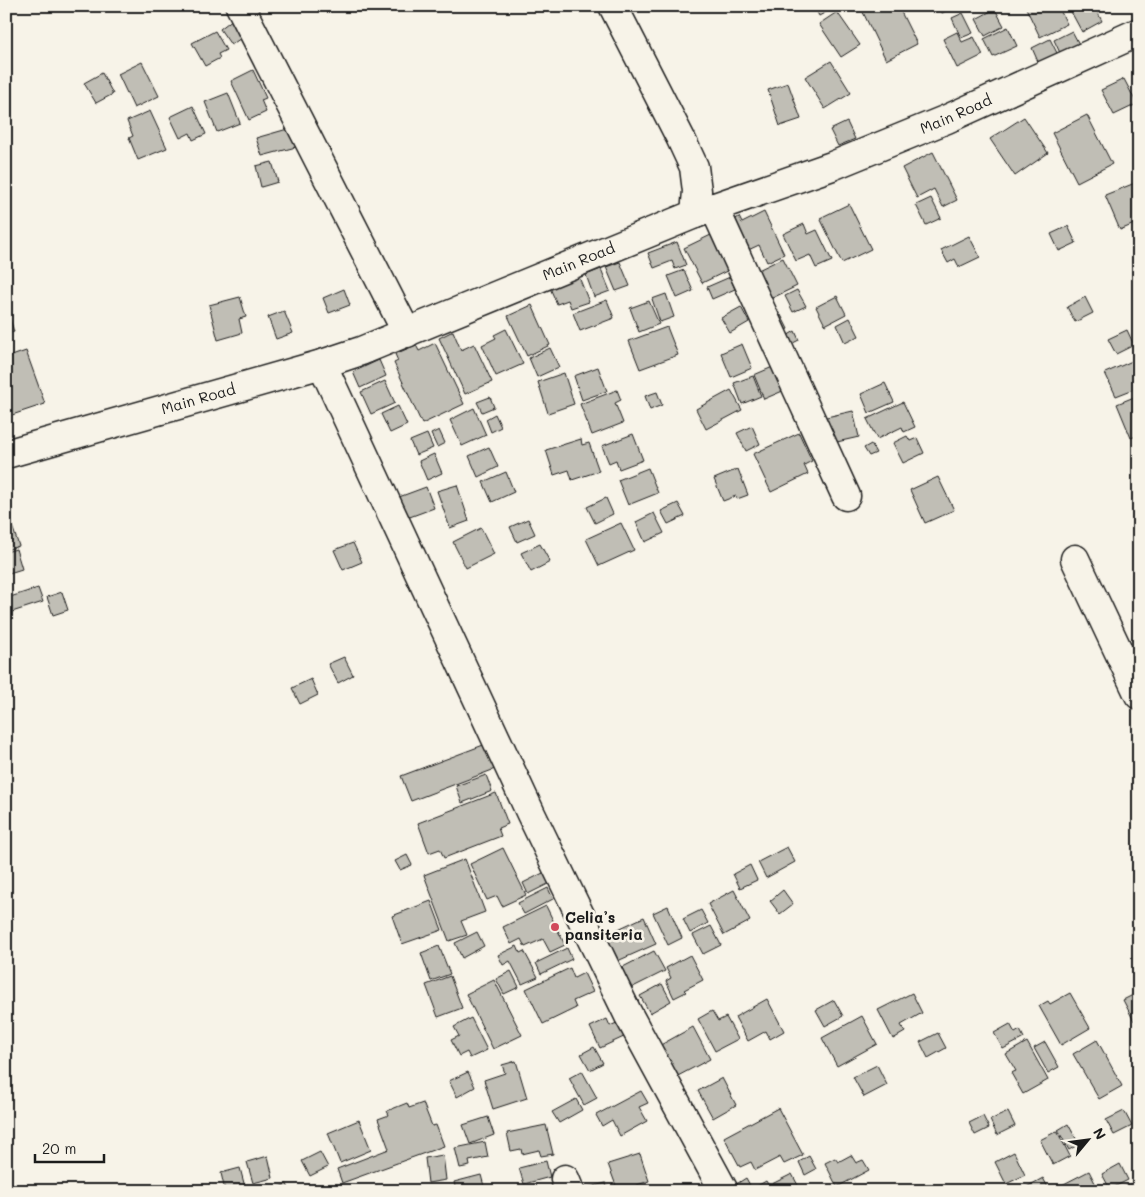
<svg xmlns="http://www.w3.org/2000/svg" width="1145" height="1197" viewBox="0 0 1145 1197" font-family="Mali,sans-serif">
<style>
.building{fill:#c0beb5;stroke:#1c1c1c}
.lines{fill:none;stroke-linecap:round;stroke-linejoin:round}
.minor-casing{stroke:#1c1c1c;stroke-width:31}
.minor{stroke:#f7f3e8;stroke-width:28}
.poi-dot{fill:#d1495b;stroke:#f7f3e8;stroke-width:2}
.labels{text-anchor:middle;stroke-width:5;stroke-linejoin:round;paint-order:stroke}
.street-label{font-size:15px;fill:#1c1c1c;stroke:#f7f3e8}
.poi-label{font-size:15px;font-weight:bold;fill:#1c1c1c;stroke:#f7f3e8;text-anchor:start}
</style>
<rect width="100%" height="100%" fill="#f7f3e8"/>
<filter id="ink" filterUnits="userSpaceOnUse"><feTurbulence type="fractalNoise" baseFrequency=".02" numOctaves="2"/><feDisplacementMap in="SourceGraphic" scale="10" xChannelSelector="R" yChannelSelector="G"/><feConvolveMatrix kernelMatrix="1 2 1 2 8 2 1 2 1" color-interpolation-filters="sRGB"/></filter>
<g filter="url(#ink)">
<!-- building -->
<path class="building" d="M814,6H837L819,16Z
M860,6H898L917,44L886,60Z
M939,6H955L942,13Z
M1025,6H1058L1067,24L1040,37Z
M1068,6H1094L1102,21L1082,32Z
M995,9L1004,26L985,36L976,19Z
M837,12L860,45L841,57L819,24Z
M963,13L973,33L961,38L952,18Z
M233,19L244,36L231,45L220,29Z
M1008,27L1017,46L993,57L984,39Z
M215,31L226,50L218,54L220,58L205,66L192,43Z
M1072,31L1080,46L1061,55L1054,40Z
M957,32L962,42L974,37L983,55L957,68L943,39Z
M1050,39L1058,55L1039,64L1032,48Z
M831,61L851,93L825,109L805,77Z
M142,62L159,96L134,108L118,74Z
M253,70L266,98L261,100L266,112L249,120L231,81Z
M102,73L113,94L96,103L84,83Z
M1124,79L1137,104L1114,115L1101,90Z
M788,83L801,119L780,126L768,90Z
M228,93L240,123L217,132L205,102Z
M193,106L206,134L193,140L190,133L180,138L170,117Z
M150,111L167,148L138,160L129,138L133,136L127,121Z
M1087,115L1112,164L1077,182L1052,133Z
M1024,117L1048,153L1015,176L990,139Z
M847,122L855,139L838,146L830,130Z
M291,128L296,147L262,156L256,138Z
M933,152L957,200L943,207L934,189L917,198L902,168Z
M272,162L278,182L261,187L256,166Z
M1135,183L1139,193V222L1120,230L1105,195Z
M931,198L941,218L926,225L916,205Z
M849,204L871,249L842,263L820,218Z
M764,212L784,254L767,262L759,245L744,252L730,222L739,217L742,223Z
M804,224L808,234L817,230L832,261L816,268L810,255L796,261L783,234Z
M1068,226L1076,243L1059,251L1051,234Z
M715,233L733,268L702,283L684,248Z
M969,236L980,257L959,267L955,259L948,263L941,250Z
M677,242L686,265L675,269L672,261L654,268L648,253Z
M783,258L797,286L764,302L750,274Z
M620,262L630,286L616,291L606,267Z
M601,269L610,291L594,297L586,275Z
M684,270L693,291L677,298L668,276Z
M579,277L589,302L571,308L568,300L557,304L550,288Z
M730,277L735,289L712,299L707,287Z
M344,289L350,305L329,313L323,298Z
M797,290L806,306L793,312L785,296Z
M666,294L674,317L660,322L652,299Z
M837,296L846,314L825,325L816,307Z
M240,297L246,317L239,319L242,333L218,340L209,305Z
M1085,297L1093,313L1075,322L1067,307Z
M607,300L614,318L580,331L573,313Z
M649,301L659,324L639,332L630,308Z
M6,305L14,332L6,334Z
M532,305L550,345L527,356L508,316Z
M741,307L749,322L730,333L721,318Z
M284,311L293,333L276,339L268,317Z
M781,315L788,329L777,334L771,320Z
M850,318L859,336L845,343L837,325Z
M667,327L678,355L640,369L629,341Z
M506,329L523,364L496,376L482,345L496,338L494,335Z
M1127,330L1134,345L1116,354L1108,339Z
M453,331L461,350L474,344L492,382L465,394L439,338Z
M795,331L799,340L789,345L785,337Z
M435,343L464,404L422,424L394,363L398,361L395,354L416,345L419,351Z
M742,344L752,368L731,377L721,353Z
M550,348L559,367L537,377L529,358Z
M26,351L45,404L6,417V358Z
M1139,358V387L1116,396L1105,373Z
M379,360L386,376L360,388L353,372Z
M775,366L785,390L764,399L754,375Z
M598,367L607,391L582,400L574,376Z
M564,373L574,404L548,413L538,382Z
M753,376L761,396L742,404L734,383Z
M385,381L395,403L371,414L361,392Z
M885,383L894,402L869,413L861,394Z
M617,390L621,400L615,403L623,423L592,435L580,404Z
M731,390L742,410L706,429L696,409Z
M657,392L662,405L650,410L645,396Z
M1139,395V435L1131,438L1117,404Z
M490,397L494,407L482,412L477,402Z
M903,402L915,427L904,432L902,427L877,439L867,419Z
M398,406L407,425L390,433L381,414Z
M474,408L486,435L462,446L450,420Z
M853,411L859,437L828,444L822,418Z
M495,414L501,427L491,432L486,419Z
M752,426L760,444L746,451L737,433Z
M439,430L445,443L437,447L431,434Z
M799,433L812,461L804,465L808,474L771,492L753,454Z
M427,434L433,448L416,455L410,441Z
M633,434L643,460L619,469L616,460L609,463L602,446Z
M907,436L910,441L917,438L924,453L903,463L893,443Z
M581,439L582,445L589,443L599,471L572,480L569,470L554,475L546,450Z
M871,444L876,453L869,456L864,448Z
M489,447L498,467L478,477L469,456Z
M434,454L442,473L427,480L419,461Z
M648,468L658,493L628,505L618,480Z
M738,469L748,495L737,499L736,496L723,501L714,479Z
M506,472L514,492L492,502L483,482Z
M938,477L954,510L925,523L910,490Z
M457,485L469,521L450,528L437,491Z
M426,487L434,508L407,518L399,497Z
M606,498L613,514L595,523L587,507Z
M678,503L685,516L668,524L661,511Z
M6,509L19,546L6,550Z
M654,513L664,533L645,542L636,522Z
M528,519L535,534L517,542L510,527Z
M621,523L634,550L599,566L586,539Z
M481,528L494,554L466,568L453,542Z
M353,543L362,562L343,570L334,550Z
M540,544L550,562L531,572L521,553Z
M16,549L22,569L6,574V552Z
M38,588L43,602L12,612L7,598Z
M62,592L68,610L53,615L47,597Z
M344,657L353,675L338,683L328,664Z
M311,679L318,695L300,704L292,688Z
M486,744L495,769L411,801L401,776Z
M486,775L492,791L462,803L456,786Z
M496,793L508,824L498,828L501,836L444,858L440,849L429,853L418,823Z
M787,847L795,862L766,878L758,862Z
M503,848L526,895L502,906L497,896L487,900L470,864Z
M407,855L412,865L400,870L395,861Z
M465,859L485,912L461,921L467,935L449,941L424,875Z
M750,865L757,880L740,888L733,874Z
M545,872L550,883L528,894L523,883Z
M548,888L553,899L524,914L518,903Z
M734,890L750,921L724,935L708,904Z
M783,890L793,904L780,914L770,901Z
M431,901L442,930L402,944L392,916Z
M546,906L565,945L550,952L543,939L525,947L521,939L511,944L503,927Z
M668,906L682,938L668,945L653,913Z
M701,910L708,923L690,933L683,919Z
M644,917L656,944L613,963L601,937Z
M711,926L721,945L703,954L693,935Z
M477,932L484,946L462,958L455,943Z
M439,946L450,974L431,981L421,953Z
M517,946L520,953L524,951L538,977L522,984L510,961L503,965L498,955Z
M567,948L572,959L541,974L536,963Z
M654,951L665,971L627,990L621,968Z
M690,955L703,980L684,990L686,992L674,998L666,981L671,978L666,968Z
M570,968L574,978L584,973L593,992L573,1001L576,1008L543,1024L526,989Z
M511,971L519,987L504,994L496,979Z
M450,976L462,1008L438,1017L426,985Z
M494,980L522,1035L493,1049L466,994Z
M662,984L671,1001L650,1013L640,996Z
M1139,992V1019L1134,1021L1123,1000Z
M912,993L922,1013L901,1025L905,1032L893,1039L878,1010Z
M1070,993L1090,1028L1061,1045L1039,1006L1048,1001L1050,1004Z
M767,999L784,1031L770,1039L766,1031L748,1041L735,1017Z
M834,1000L843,1016L825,1026L816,1010Z
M712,1011L718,1021L726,1017L738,1039L715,1051L698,1019Z
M862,1016L877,1044L837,1066L822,1038Z
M471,1018L487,1050L470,1058L467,1052L459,1056L451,1040L459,1036L454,1027Z
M607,1019L610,1026L621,1021L628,1035L600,1048L590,1027Z
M1010,1024L1015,1033L1020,1030L1024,1038L1003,1049L994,1033Z
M693,1027L710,1059L674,1078L657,1047Z
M938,1033L946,1048L928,1058L920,1042Z
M1097,1040L1122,1086L1099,1099L1073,1054Z
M1027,1042L1048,1080L1023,1094L1011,1073L1016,1071L1006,1054Z
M1045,1042L1059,1067L1048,1073L1034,1048Z
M594,1047L603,1063L590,1070L581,1054Z
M516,1061L527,1098L493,1109L484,1080L505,1073L502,1065Z
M877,1065L887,1085L864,1097L853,1077Z
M582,1071L597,1098L584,1105L569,1078Z
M468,1072L475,1087L457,1097L449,1081Z
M722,1078L736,1105L713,1118L698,1091Z
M641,1091L648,1103L639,1107L647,1121L620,1136L612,1120L602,1126L596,1115Z
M576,1099L582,1110L559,1123L552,1112Z
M407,1103L409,1108L423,1103L432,1126L436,1125L444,1146L342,1183L337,1169L389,1149L378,1119L389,1115L387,1111Z
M778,1108L803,1155L784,1164L780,1157L755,1170L751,1162L740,1167L724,1137Z
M1124,1111L1132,1126L1114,1135L1106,1120Z
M1008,1112L1015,1126L997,1135L990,1120Z
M983,1116L989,1128L975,1135L969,1123Z
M488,1117L494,1135L470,1144L463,1125Z
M359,1120L371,1150L340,1163L328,1133Z
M1068,1124L1079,1144L1069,1150L1058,1130Z
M546,1125L553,1154L541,1156L539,1150L522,1154L521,1149L511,1151L507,1133Z
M1057,1131L1070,1156L1053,1165L1040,1140Z
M485,1142L488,1157L469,1161L470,1166L460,1168L455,1148Z
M320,1152L328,1167L310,1176L302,1161Z
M1014,1152L1025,1175L1006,1184L995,1162Z
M640,1154L649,1181L637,1185L639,1191L624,1189L618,1191L608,1164Z
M443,1155L446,1180L428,1183L425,1158Z
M851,1155L856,1163L863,1160L869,1170L837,1187L825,1163L835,1158L838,1162Z
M268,1156L273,1178L253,1183L247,1162Z
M809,1156L816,1169L805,1175L799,1162Z
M546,1161L550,1177L524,1184L519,1168Z
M1120,1164L1128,1180L1110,1189L1102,1174Z
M240,1168L246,1191H225L221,1173Z
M1089,1171L1099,1191H1062L1060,1186Z
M792,1174L801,1191H775L772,1184Z
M481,1175L485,1190L456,1191L454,1182Z
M746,1178L752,1189L766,1181L772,1191H738L735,1185Z
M1043,1178L1050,1191H1019Z
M1134,1182L1138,1191H1116Z
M606,1183L608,1191H582L581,1189Z
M287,1184L290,1191H271V1190Z"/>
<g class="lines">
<defs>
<g id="minor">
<path d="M240,6L407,333"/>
<path d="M613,6L681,139L694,167L697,191L695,214"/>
<path d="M714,207L846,496"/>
<path d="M322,364L531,814L628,1014L724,1191"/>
<path id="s1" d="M6,454L322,364L361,351L695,214L832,166L947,119L1139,32"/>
<path d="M1075,559L1139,695"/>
<path d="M565,1179L570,1191"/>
</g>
</defs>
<!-- minor casing -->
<use href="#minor" class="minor-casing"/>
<!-- minor -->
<use href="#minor" class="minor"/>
</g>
</g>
<!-- markers -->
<circle class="poi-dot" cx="555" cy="927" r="5"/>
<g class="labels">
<!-- street labels -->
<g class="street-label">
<text dy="5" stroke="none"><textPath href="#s1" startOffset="1010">Main Road</textPath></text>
<text dy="5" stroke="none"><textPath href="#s1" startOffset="605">Main Road</textPath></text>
<text dy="5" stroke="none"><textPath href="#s1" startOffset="200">Main Road</textPath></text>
</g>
<!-- poi labels -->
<g class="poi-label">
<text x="565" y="923">Celia’s<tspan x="565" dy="17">pansiteria</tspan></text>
</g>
</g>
<!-- margin -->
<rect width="1145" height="1197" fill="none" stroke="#f7f3e8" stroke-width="25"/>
<rect x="12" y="12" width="1120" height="1172" fill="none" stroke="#1c1c1c" stroke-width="2" filter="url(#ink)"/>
<!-- north arrow -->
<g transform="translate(1088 1140) rotate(61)" stroke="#f7f3e8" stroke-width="4" paint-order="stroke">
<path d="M0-4L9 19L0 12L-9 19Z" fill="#1c1c1c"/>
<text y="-8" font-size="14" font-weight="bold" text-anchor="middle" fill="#1c1c1c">N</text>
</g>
<!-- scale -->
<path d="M35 1154v8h69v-8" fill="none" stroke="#1c1c1c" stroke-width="2.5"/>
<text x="42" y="1154" font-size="15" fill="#1c1c1c" stroke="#f7f3e8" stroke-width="4" paint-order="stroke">20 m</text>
</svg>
